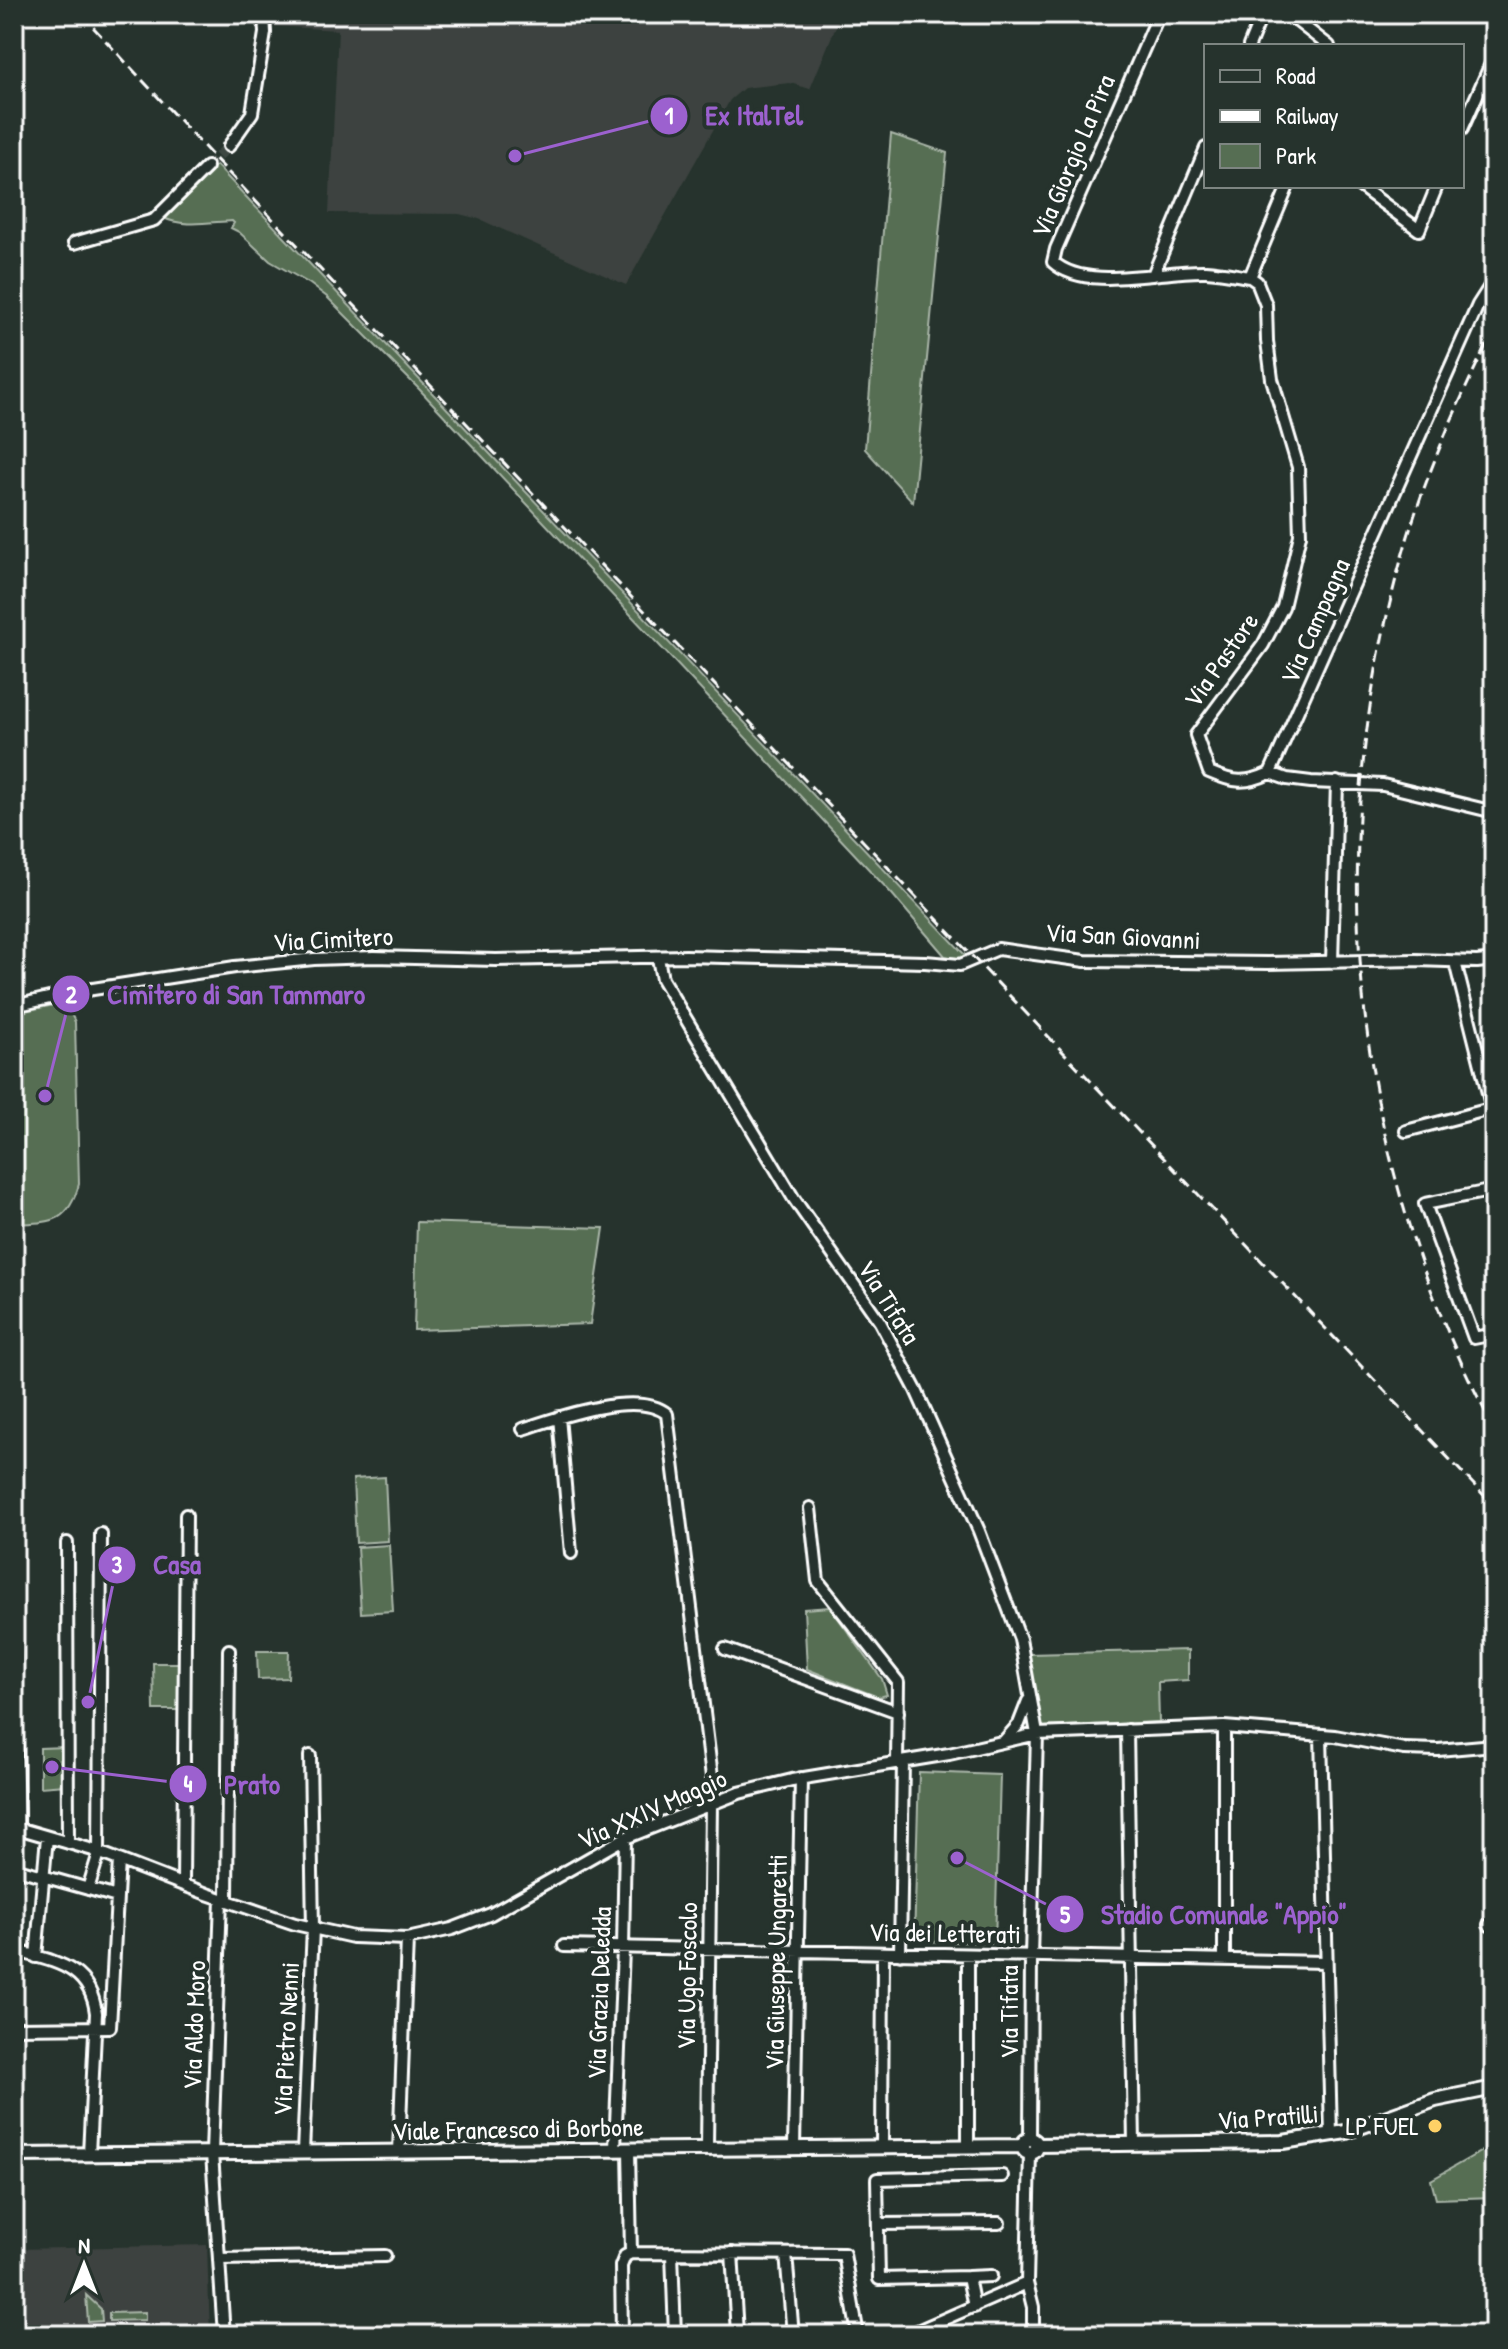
<svg xmlns="http://www.w3.org/2000/svg" width="1508" height="2349" viewBox="0 0 1508 2349" font-family="'Patrick Hand',sans-serif">
<style>
.built{fill:#3c423f}
.green{fill:#566e53;stroke:#aab6a9;stroke-width:2}
.lines{fill:none;stroke-linecap:round;stroke-linejoin:round}
.minor-tunnel{stroke:#3c4742;stroke-width:10;stroke-dasharray:10 5;stroke-linecap:butt}
.minor-casing{stroke:#fff;stroke-width:16}
.tertiary-casing{stroke:#fff;stroke-width:18}
.minor{stroke:#26332d;stroke-width:10}
.tertiary{stroke:#26332d;stroke-width:12}
.rail{stroke:#fff;stroke-width:3;stroke-dasharray:12 6;stroke-linecap:butt}
.poi-dot{fill:#ffd166;stroke:#26332d;stroke-width:3}
.labels{text-anchor:middle;stroke-width:8;stroke-linejoin:round;paint-order:stroke}
.street-label{font-size:26px;fill:#fff;stroke:#26332d}
.poi-label{font-size:26px;fill:#fff;stroke:#26332d;text-anchor:end}
.leader{fill:none;stroke:#9c61cf;stroke-width:3}
.callout-dot{fill:#9c61cf;stroke:#26332d;stroke-width:3}
.mark-label{font-size:24px;text-anchor:middle;font-weight:bold;fill:#fff}
.callout-label{font-size:28px;text-anchor:middle;font-weight:bold;fill:#9c61cf;stroke:#26332d;stroke-width:8;stroke-linejoin:round;paint-order:stroke}
</style>
<rect width="100%" height="100%" fill="#26332d"/>
<filter id="ink" filterUnits="userSpaceOnUse"><feTurbulence type="fractalNoise" baseFrequency=".0125" numOctaves="2"/><feDisplacementMap in="SourceGraphic" scale="16" xChannelSelector="R" yChannelSelector="G"/><feConvolveMatrix kernelMatrix="1 2 1 2 8 2 1 2 1" color-interpolation-filters="sRGB"/></filter>
<g filter="url(#ink)">
<!-- built -->
<path class="built" d="M273,14H841L810,89L790,83L744,88L730,100L626,285L479,219L459,214L329,213L338,30L273,26Z
M207,2245L210,2335H20L17,2249Z"/>
<!-- green -->
<path class="green" d="M891,134L947,153L913,502L865,449Z
M216,165L967,957L962,959L945,956L892,894L484,458L419,389L327,297L310,284L270,261L239,232L231,228L234,223L232,221C210,222 182,228 162,217Z
M54,1005L68,1008L75,1022L79,1184C68,1225 50,1222 14,1224V1013Z
M417,1222L604,1228L590,1324L414,1330Z
M385,1477L388,1541L356,1543L353,1479Z
M389,1545L393,1611L361,1613L357,1547Z
M830,1607L882,1679L887,1695L878,1697L807,1669L804,1609Z
M1188,1650V1680L1158,1682L1159,1722L1042,1727L1029,1654Z
M257,1651H289L288,1678L258,1679Z
M153,1663H180V1710H154Z
M64,1747L65,1785L40,1787V1748Z
M919,1772L1000,1775L995,1943L914,1941Z
M1487,2148L1494,2168V2197L1436,2199L1431,2180Z
M86,2295L101,2309L102,2321L88,2322Z
M145,2312V2320L109,2321V2313Z
M146,2327V2334L110,2335V2328Z"/>
<g class="lines">
<!-- minor-tunnel -->
<path class="minor-tunnel" d="M207,167L229,146"/>
<defs>
<path id="minor" d="M1159,14L1056,249L1053,262C1087,293 1164,269 1206,271C1221,272 1236,275 1250,277
M1288,14L1329,46
M1249,46L1262,14
M1462,129L1494,57
M229,146L252,113L265,33L264,14
M1360,186L1419,230L1437,186
M74,243L154,220L207,167
M1153,275L1206,148
M1250,277L1257,282L1266,305L1267,341L1272,379L1298,467L1300,535L1283,607L1263,645L1196,735L1209,772C1234,783 1246,784 1270,773
M1250,277L1288,186
M1494,280L1478,305L1270,773L1287,779L1311,782L1383,785L1494,812
M658,958L662,979L794,1199L880,1322L916,1390L979,1531L1020,1639L1037,1734L1031,1957L1030,2139
M1332,962L1337,782
M1455,962L1494,1117
M14,1006L80,991L235,967L314,959L374,957L496,960L686,956L925,962L960,965L998,949L1085,961L1268,963L1416,960L1477,962L1494,960
M1406,1131L1494,1108
M1494,1190L1425,1204L1474,1338L1494,1334
M559,1417L571,1553
M523,1429C556,1418 638,1389 667,1414L715,1801
M810,1508L818,1581L898,1682L897,1762
M67,1543L68,1843
M14,1640L18,1828
M725,1649L898,1712
M1224,1727V1960
M1127,1730L1134,2144
M1321,1735L1331,2135
M1004,1741L1019,1724L1028,1701
M14,1827L93,1850L207,1894L295,1924L353,1937L407,1939L452,1929L491,1914L625,1838L739,1793L792,1780L949,1754L1037,1734L1224,1727L1335,1736L1404,1749L1438,1750L1494,1745
M14,1868L117,1897
M183,1885L186,1515
M88,1889L99,1853L101,1534
M221,1899L212,2153L224,2335
M227,1901L229,1650
M1489,1925L1494,1923
M564,1946L1326,1962
M14,1950C54,1962 90,1965 96,2013L89,2154
M900,1954L903,1762
M36,1957L47,1837
M14,2028L110,2027L119,1860
M968,2146V1955
M882,2147L883,1954
M707,2148L711,1804
M794,2148L801,1778
M615,2149L623,1949L625,1838
M629,2149L631,2253L844,2254L858,2335
M303,2152L313,1928L310,1756
M399,2152L407,1939
M1030,2153L1027,2283L1033,2307V2335
M878,2224L999,2223
M672,2253L675,2335
M732,2253L737,2333
M786,2254L793,2335
M219,2259L385,2256
M968,2277L991,2276
M974,2307L968,2277L879,2279L877,2179L1002,2176
M622,2335L621,2266L625,2256L631,2253
M908,2335L1027,2283"/>
<path id="tertiary" d="M1023 2146a7 7 0 1 1 14 0a7 7 0 1 1-14 0Z
M1037,2145L1283,2142L1346,2132L1435,2100L1494,2088
M14,2155L1023,2146"/>
</defs>
<!-- minor casing -->
<use href="#minor" class="minor-casing"/>
<!-- tertiary casing -->
<use href="#tertiary" class="tertiary-casing"/>
<!-- minor -->
<use href="#minor" class="minor"/>
<!-- tertiary -->
<use href="#tertiary" class="tertiary"/>
<!-- rail -->
<path class="rail" d="M81,14L208,151L1494,1506
M1494,329C1461,396 1430,464 1408,536C1319,831 1347,1156 1494,1428"/>
</g>
</g>
<!-- markers -->
<circle class="poi-dot" cx="1435" cy="2126" r="8"/>
<g class="labels">
<!-- street labels -->
<g class="street-label">
<text transform="translate(1073 156) rotate(-67)" y="9">Via Giorgio La Pira</text>
<text transform="translate(1315 621) rotate(-66)" y="9">Via Campagna</text>
<text transform="translate(1221 660) rotate(-55)" y="9">Via Pastore</text>
<text transform="translate(1123 936) rotate(3)" y="9">Via San Giovanni</text>
<text transform="translate(333 939) rotate(-3)" y="9">Via Cimitero</text>
<text transform="translate(889 1302) rotate(58)" y="9">Via Tifata</text>
<text transform="translate(652 1809) rotate(-24)" y="9">Via XXIV Maggio</text>
<text transform="translate(945 1933) rotate(1)" y="9">Via dei Letterati</text>
<text transform="translate(776 1962) rotate(-89)" y="9">Via Giuseppe Ungaretti</text>
<text transform="translate(687 1976) rotate(-89)" y="9">Via Ugo Foscolo</text>
<text transform="translate(599 1993) rotate(-88)" y="9">Via Grazia Deledda</text>
<text transform="translate(1009 2012) rotate(-90)" y="9">Via Tifata</text>
<text transform="translate(194 2025) rotate(-88)" y="9">Via Aldo Moro</text>
<text transform="translate(286 2039) rotate(-87)" y="9">Via Pietro Nenni</text>
<text transform="translate(1268 2117) rotate(-4)" y="9">Via Pratilli</text>
<text transform="translate(518 2129) rotate(-1)" y="9">Viale Francesco di Borbone</text>
</g>
<!-- poi labels -->
<g class="poi-label">
<text x="1419" y="2135">LP FUEL</text>
</g>
</g>
<!-- callouts -->
<path class="leader" d="M515 156L669 116M45 1096L71 994M88 1702L117 1565M52 1767L188 1784M957 1858L1065 1914"/>
<g class="callout-dot">
<circle cx="515" cy="156" r="8"/>
<circle cx="45" cy="1096" r="8"/>
<circle cx="88" cy="1702" r="8"/>
<circle cx="52" cy="1767" r="8"/>
<circle cx="957" cy="1858" r="8"/>
<circle cx="669" cy="116" r="20"/>
<circle cx="71" cy="994" r="20"/>
<circle cx="117" cy="1565" r="20"/>
<circle cx="188" cy="1784" r="20"/>
<circle cx="1065" cy="1914" r="20"/>
</g>
<g class="mark-label">
<text x="669" y="124">1</text>
<text x="71" y="1003">2</text>
<text x="117" y="1573">3</text>
<text x="188" y="1792">4</text>
<text x="1065" y="1923">5</text>
</g>
<g class="callout-label">
<text x="754" y="125">Ex ItalTel</text>
<text x="236" y="1004">Cimitero di San Tammaro</text>
<text x="177" y="1574">Casa</text>
<text x="252" y="1794">Prato</text>
<text x="1224" y="1924">Stadio Comunale "Appio"</text>
</g>
<!-- margin -->
<rect width="1508" height="2349" fill="none" stroke="#26332d" stroke-width="48"/>
<rect x="24" y="24" width="1460" height="2301" fill="none" stroke="#fff" stroke-width="3" filter="url(#ink)"/>
<!-- legend -->
<rect x="1204" y="44" width="260" height="144" fill="#26332d" stroke="#7d8581" stroke-width="2"/>
<rect x="1220" y="70" width="40" height="12" fill="#26332d" stroke="#7d8581" stroke-width="2"/>
<text x="1276" y="84" font-size="24" fill="#ffffff">Road</text>
<rect x="1220" y="110" width="40" height="12" fill="#ffffff" stroke="#7d8581" stroke-width="2"/>
<text x="1276" y="124" font-size="24" fill="#ffffff">Railway</text>
<rect x="1220" y="144" width="40" height="24" fill="#566e53" stroke="#7d8581" stroke-width="2"/>
<text x="1276" y="164" font-size="24" fill="#ffffff">Park</text>
<!-- north arrow -->
<g transform="translate(84 2265)" stroke="#26332d" stroke-width="6" paint-order="stroke">
<path d="M0-6L14 30L0 20L-14 30Z" fill="#ffffff"/>
<text y="-12" font-size="22" font-weight="bold" text-anchor="middle" fill="#ffffff">N</text>
</g>
</svg>
